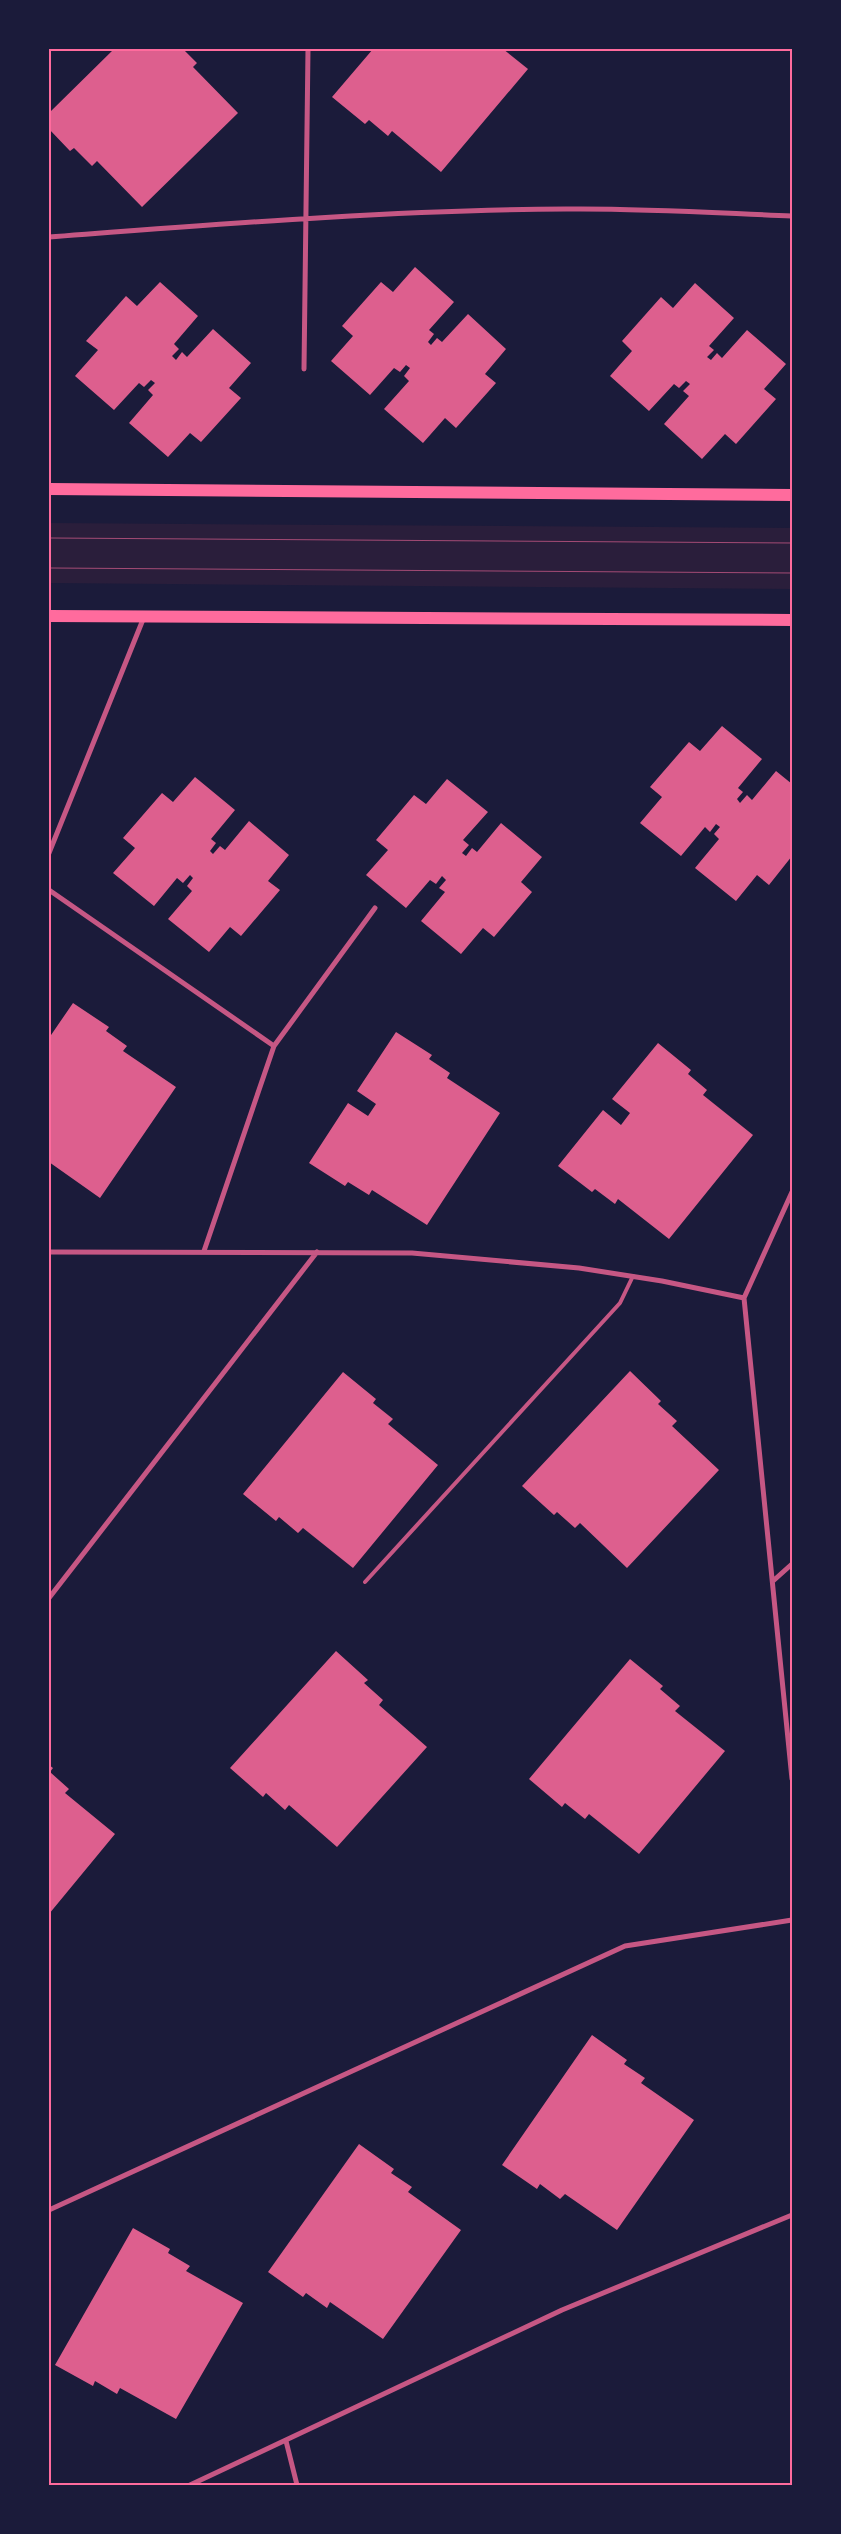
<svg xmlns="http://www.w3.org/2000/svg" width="841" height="2534" viewBox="0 0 841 2534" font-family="'Nunito Sans',sans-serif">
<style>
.green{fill:#2a1e3b}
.building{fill:#dd5f8e}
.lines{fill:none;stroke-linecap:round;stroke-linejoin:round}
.service{stroke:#c65784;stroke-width:4}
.minor{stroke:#c65784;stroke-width:5}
.primary{stroke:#ff6b9d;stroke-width:12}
.tram{stroke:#a44b75;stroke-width:1}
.neatline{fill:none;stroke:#ff6b9d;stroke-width:2}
</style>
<rect width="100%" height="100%" fill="#1b1b3a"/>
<!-- green -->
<path class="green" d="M49,523L792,528V589L49,583Z"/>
<!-- building -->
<path class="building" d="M114,49H183L197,63L193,67L238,113L142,207L97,161L92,166L74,148L70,151L49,129V113Z
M373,49H503L528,69L441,172L392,131L388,136L369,120L365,124L332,97Z
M415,267L454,302L429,330L434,334L428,342L431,345L437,338L442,342L468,314L506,349L485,374L496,383L456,428L445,418L423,443L384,409L409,381L404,376L410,368L406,365L400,372L394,368L370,395L331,361L353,336L342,326L381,282L393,292Z
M160,282L198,316L174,344L179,349L172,356L176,360L182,352L187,357L213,329L251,363L229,388L241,398L201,442L190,433L168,457L129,423L153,395L148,390L155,383L151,380L144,387L139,383L114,410L75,376L98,350L86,341L126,296L137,306Z
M695,283L734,318L709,346L714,350L707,357L711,360L717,353L722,358L747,330L786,364L764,389L776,399L736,444L725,434L702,459L664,424L689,396L683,391L690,384L686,381L679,388L674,384L649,411L610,376L632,351L622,341L661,297L673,308Z
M722,726L762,759L738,788L743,792L737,799L740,803L747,795L752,800L776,771L792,784V856L769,885L757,875L736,901L695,868L719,839L714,834L720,827L716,824L710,832L705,827L681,856L640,823L662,797L650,787L689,742L700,751Z
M195,777L235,810L211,839L216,843L210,851L213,854L220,846L225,850L249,821L289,855L268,881L280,890L241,936L230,927L209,952L168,919L192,891L187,886L193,878L190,875L183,883L177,878L154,906L113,873L135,848L123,838L162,793L173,802Z
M447,779L488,812L463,840L469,845L462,853L466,856L472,848L477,852L501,823L542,857L521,882L532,892L494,937L483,928L461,954L421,921L445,892L439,888L446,880L442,876L436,884L430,880L406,908L366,875L388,850L376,840L414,795L426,804Z
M73,1003L109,1027L106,1031L127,1046L123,1051L176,1087L100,1198L49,1162V1038Z
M396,1032L432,1055L429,1059L450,1073L447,1078L500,1113L427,1225L372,1190L369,1195L348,1182L345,1186L309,1163L348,1103L368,1116L376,1104L357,1091Z
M658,1043L691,1070L688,1074L707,1090L703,1095L753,1135L669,1239L618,1199L615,1204L595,1189L592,1192L558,1166L603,1110L621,1125L630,1113L612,1099Z
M630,1371L661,1401L658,1404L677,1421L672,1426L719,1470L627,1568L580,1523L575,1528L557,1512L554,1515L522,1486Z
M343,1372L376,1399L373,1403L393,1419L388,1424L438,1465L353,1568L303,1528L298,1533L279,1517L276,1521L243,1494Z
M336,1651L368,1680L364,1683L383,1700L379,1705L427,1747L337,1847L289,1805L285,1810L266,1793L263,1797L230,1768Z
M630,1659L663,1686L660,1689L680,1706L675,1711L725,1751L639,1854L589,1814L585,1819L565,1803L562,1807L529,1779Z
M49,1765L53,1768L50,1772L69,1789L65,1793L115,1834L49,1914Z
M592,2035L627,2060L624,2064L645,2078L641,2083L694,2120L617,2230L565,2194L560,2199L540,2184L537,2189L502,2165Z
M359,2144L394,2169L391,2173L412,2187L408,2192L461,2230L383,2339L330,2302L327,2308L306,2293L303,2297L268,2272Z
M133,2228L170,2249L168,2253L190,2266L186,2271L243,2303L176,2419L120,2388L117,2394L95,2381L93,2386L55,2365Z"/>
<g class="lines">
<!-- service -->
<path class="service" d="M365,1582L620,1303L633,1276"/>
<!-- minor -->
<path class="minor" d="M49,237C221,224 393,210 566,209C641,208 717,213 792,216
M304,369L308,49
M49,853L144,617
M49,890L274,1046
M792,1192L744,1298L792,1779
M204,1251L274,1046L375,908
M49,1252L412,1253L579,1268L662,1281L744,1298
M773,1581L792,1564
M49,1598L317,1252
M49,2210L625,1946L792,1920
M286,2441L297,2485
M190,2485L562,2310L792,2215"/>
<!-- primary -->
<path class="primary" d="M49,489L792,495
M49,616L792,620"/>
<!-- tram -->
<path class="tram" d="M49,538L792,543
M49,568L792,573"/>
</g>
<!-- border -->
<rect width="841" height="2534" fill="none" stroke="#1b1b3a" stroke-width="100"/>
<rect x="50" y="50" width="741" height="2434" class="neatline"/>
</svg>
